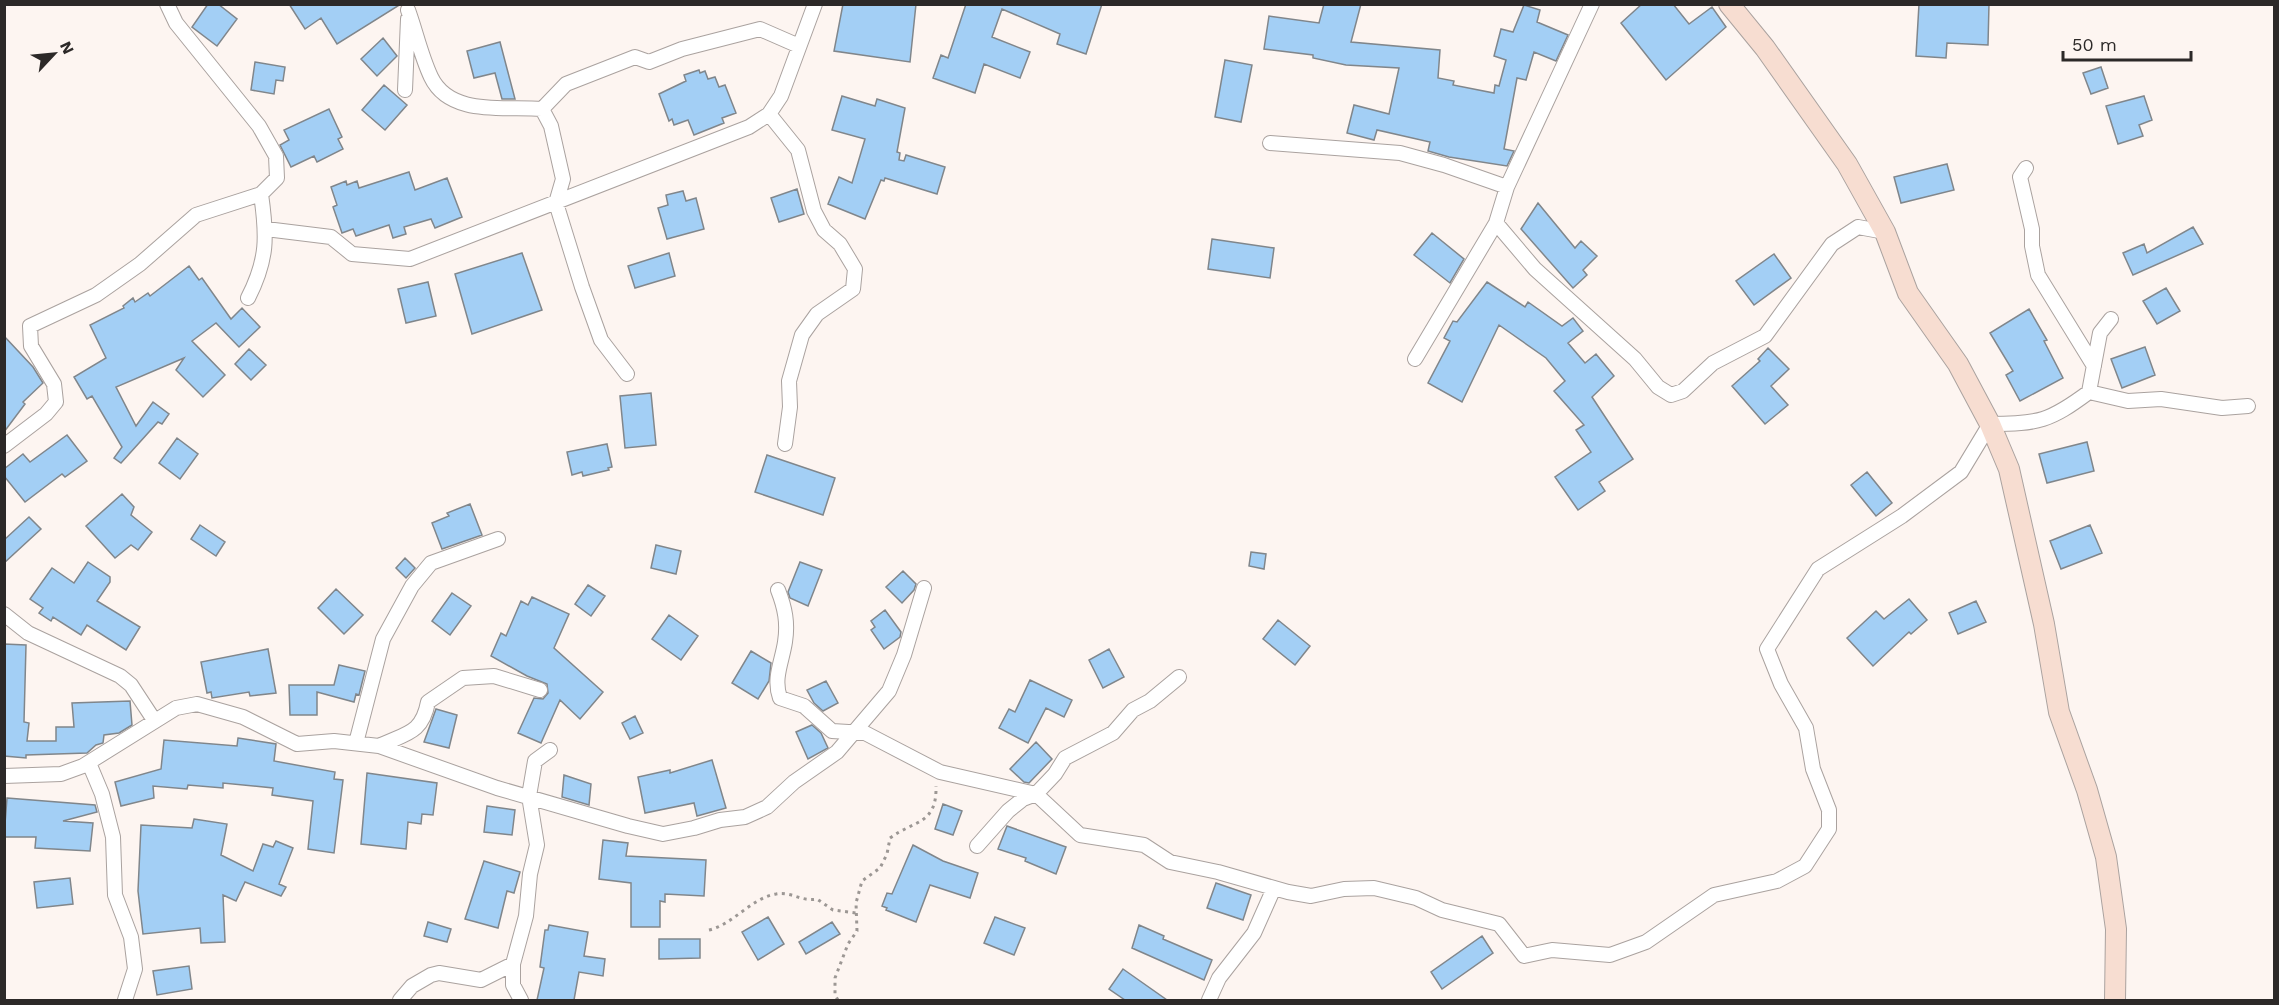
<svg xmlns="http://www.w3.org/2000/svg" width="2279" height="1005" viewBox="0 0 2279 1005" font-family="'Work Sans',sans-serif">
<style>
.building{fill:#a3cff5;stroke:#80868b;stroke-width:1.5}
.lines{fill:none;stroke-linecap:round;stroke-linejoin:round}
.street-casing{stroke:#aaa29f;stroke-width:16}
.secondary-casing{stroke:#aaa29f;stroke-width:22}
.path{stroke:#9c9794;stroke-width:3;stroke-dasharray:3 4.5;stroke-linecap:butt}
.street{stroke:#fff;stroke-width:14}
.secondary{stroke:#f7ddd1;stroke-width:20}
</style>
<rect width="100%" height="100%" fill="#fdf5f1"/>
<!-- building -->
<path class="building" d="M208,4H218L237,19L217,46L192,27Z
M289,4H401L337,44L321,18L305,29Z
M843,4H916L910,62L834,51Z
M966,4H1102L1086,54L1057,44L1060,34L1002,9L992,37L1030,52L1020,78L984,64L975,93L933,78L941,55L948,58Z
M1324,4H1361L1351,42L1440,50L1438,78L1454,81L1453,85L1494,93L1495,85L1499,86L1506,60L1494,56L1501,29L1513,32L1524,5L1540,10L1537,22L1568,35L1556,61L1534,52L1526,80L1517,78L1504,149L1514,151L1507,166L1449,157L1428,151L1430,142L1377,130L1374,140L1347,133L1354,105L1389,114L1399,68L1346,65L1313,58V55L1264,49L1269,16L1319,23Z
M1642,4H1673L1689,24L1712,7L1726,27L1666,80L1621,23Z
M1919,4H1989L1988,45L1947,43L1946,58L1916,56Z
M383,38L397,56L377,76L361,59Z
M500,42L515,99H502L495,73L474,78L467,51Z
M1225,60L1252,65L1241,122L1215,117Z
M255,62L285,67L283,81L276,80L274,94L251,90Z
M2101,67L2108,88L2091,94L2083,73Z
M699,70L700,73L705,71L708,79L715,77L719,87L725,85L736,113L722,118L724,123L694,135L688,120L674,125L672,119L669,121L659,94L686,81L684,75Z
M384,85L407,105L385,130L362,110Z
M842,96L875,106L877,99L905,108L897,152L900,153L899,160L904,161L906,155L945,167L937,194L885,178L884,181L881,180L865,219L828,204L839,177L852,183L865,139L832,130Z
M2144,96L2152,120L2139,125L2143,136L2118,144L2106,106Z
M329,109L342,137L338,139L343,149L317,162L314,156L291,167L280,145L289,140L284,130Z
M1947,164L1954,190L1901,203L1894,177Z
M409,172L415,190L447,178L462,217L435,228L431,219L404,227L406,234L393,238L389,225L356,236L353,229L342,233L333,207L337,205L331,187L346,181L347,185L357,181L359,188Z
M797,189L804,214L779,222L771,198Z
M683,191L686,201L696,198L704,229L667,239L658,208L668,205L666,195Z
M1538,203L1575,248L1581,241L1597,256L1583,270L1587,275L1573,288L1521,229Z
M2193,227L2203,244L2133,275L2123,253L2144,244L2147,253Z
M1432,233L1464,259L1450,283L1414,255Z
M1212,239L1274,248L1270,278L1208,269Z
M522,253L542,310L472,334L455,274Z
M669,253L675,276L635,288L628,266Z
M1774,254L1791,278L1754,305L1736,281Z
M189,266L199,280L202,278L231,319L242,308L260,327L239,347L216,323L192,341L225,375L203,397L176,370L184,358L116,387L136,426L153,402L169,414L162,424L158,422L121,463L114,458L122,447L92,396L87,399L74,377L106,358L90,325L124,308L123,306L133,298L135,302L148,293L150,296Z
M428,282L436,316L406,323L398,289Z
M1487,282L1525,307L1528,302L1562,326L1573,318L1583,331L1568,343L1585,363L1596,354L1614,376L1592,397L1633,459L1599,482L1605,491L1578,510L1555,477L1591,452L1576,430L1584,425L1554,391L1565,381L1546,358L1499,325L1462,402L1428,383L1450,341L1444,338L1453,321L1457,322Z
M2166,288L2180,311L2157,324L2143,301Z
M2029,309L2047,340L2044,341L2063,378L2020,401L2006,375L2013,371L1990,333Z
M4,336L33,367L43,383L23,402L25,404L4,432Z
M2145,347L2155,375L2122,388L2111,359Z
M1768,348L1789,369L1771,386L1788,405L1765,424L1732,386L1760,361L1758,359Z
M249,349L266,365L251,380L235,364Z
M651,393L656,445L625,448L620,396Z
M67,435L87,461L65,477L62,474L25,502L4,476V469L23,454L30,462Z
M177,438L198,454L180,479L159,463Z
M2087,442L2094,471L2047,483L2039,454Z
M607,444L612,467L608,468L609,470L583,476L582,472L572,475L567,452Z
M767,455L835,478L823,515L755,492Z
M1867,472L1892,503L1876,516L1851,485Z
M122,494L134,507L131,515L152,532L138,550L131,545L115,558L86,526Z
M470,504L482,535L442,549L432,523L449,516L447,513Z
M29,517L41,529L4,563V540Z
M200,525L225,542L216,556L191,539Z
M2090,525L2102,553L2061,569L2050,541Z
M656,545L681,551L676,574L651,568Z
M1251,552L1266,554L1264,569L1249,566Z
M405,558L415,568L406,578L396,568Z
M88,562L110,577V582L97,601L140,627L126,650L87,625L81,635L53,617L51,621L39,613L43,608L30,599L52,568L74,583Z
M800,562L822,570L808,606L790,598L788,592Z
M903,571L916,584L914,590L902,603L886,587Z
M588,585L605,596L591,616L575,604Z
M336,589L363,615L344,634L318,608Z
M452,593L471,606L450,635L432,621Z
M532,597L569,614L554,648L603,692L580,719L560,700L541,743L518,733L534,698L543,699L548,693L547,684L527,676L491,656L501,633L506,636L521,601L528,605Z
M1909,599L1927,620L1911,634L1909,632L1873,666L1847,638L1876,611L1884,619Z
M1976,601L1986,622L1958,634L1949,613Z
M885,610L901,632L900,637L884,649L871,630L875,627L871,621Z
M669,615L698,636L681,660L652,639Z
M1278,620L1310,646L1295,665L1263,639Z
M4,644L26,645L24,722L29,723L27,741H56V727H74L72,703L130,701L132,725L119,733L104,735L103,743L96,745L87,753L26,755V758L4,756Z
M268,649L276,693L250,696L249,692L212,698L211,692L207,693L201,662Z
M1109,649L1124,677L1103,688L1089,660Z
M751,651L771,663L769,681L758,699L732,683Z
M339,665L365,671L359,695L356,694L354,702L317,692V715H290L289,685H334Z
M1030,680L1072,700L1064,717L1046,708L1028,743L999,728L1009,709L1015,712Z
M826,681L838,703L823,711L814,703L807,690Z
M436,709L457,715L449,748L424,742Z
M635,716L643,733L630,739L622,723Z
M812,725L821,733L828,748L808,759L796,732Z
M238,738L276,744L274,761L335,772L334,779L343,780L334,853L308,849L313,801L272,795L273,788L223,783V788L188,785L187,789L153,786L154,798L121,806L115,782L161,769L164,740L237,746Z
M1036,742L1052,759L1029,783L1024,782L1010,769Z
M712,760L726,808L697,816L694,803L645,813L638,777L670,770V773Z
M367,773L437,783L433,815L422,814L421,824L408,822L406,849L361,844Z
M564,775L591,784L589,805L562,797Z
M7,798L95,805L97,812L63,821L93,823L90,851L35,848L36,837H4Z
M943,804L962,811L953,835L935,829Z
M487,806L515,810L512,835L484,832Z
M194,819L227,824L221,855L253,871L263,844L273,847L276,841L293,848L279,884L286,887L281,896L245,882L236,901L223,895L225,942L201,943L200,928L143,934L138,891L141,825L192,828Z
M1007,826L1066,847L1056,874L1025,861L1026,858L998,849Z
M603,840L628,843L626,856L706,860L704,896L665,894V902L660,901V927H631V883L599,879Z
M913,845L943,861L978,873L970,898L930,885L916,922L886,910L887,908L882,906L887,893L892,894Z
M484,861L520,872L514,893L507,891L498,928L465,919Z
M70,878L73,904L37,908L34,882Z
M1216,883L1251,895L1243,920L1207,908Z
M768,917L784,944L758,960L742,932Z
M995,917L1025,928L1014,955L984,943Z
M428,922L451,929L447,942L424,936Z
M832,922L840,934L806,954L799,942Z
M549,925L588,932L584,956L605,959L603,976L579,972L574,1000H537L544,968L540,967L545,930H548Z
M1139,925L1164,936L1163,939L1212,960L1204,980L1132,948Z
M1482,936L1493,953L1442,989L1431,972Z
M659,939H700V958L659,959Z
M189,966L192,989L157,995L153,971Z
M1123,969L1167,1000H1125L1109,989Z"/>
<g class="lines">
<defs>
<path id="street" d="M408,10C416,32 421,56 431,77C450,117 506,106 542,109L551,126L563,179L556,203L582,287L601,340L627,374
M405,90L408,19
M542,109L566,84L635,57L649,62L682,49L760,29L799,46
M769,114L798,150L814,211L824,230L840,244L855,269L853,289L817,314L802,335L789,381L790,407L785,444
M1270,143L1400,153L1444,165L1507,187
M2026,168L2020,177L2032,229V246L2038,275L2094,366
M1496,223L1535,269L1635,359L1658,387L1671,395L1683,391L1713,363L1765,336L1832,244L1858,227L1885,232
M266,229L331,237L352,254L410,259L749,127L769,114L781,96L815,4
M248,298C268,259 267,236 261,194
M1415,359L1496,223L1507,187L1592,4
M2089,392L2128,401L2161,399L2222,408L2248,406
M4,446L46,414L56,402L54,384L31,346L30,326L96,295L140,264L196,215L261,194L277,178L276,156L259,126L176,23L167,4
M778,590C785,608 788,623 785,642C782,662 773,678 780,698L804,706L832,731L865,733L940,772L1036,794L1080,835L1144,845L1170,862L1218,872L1288,892L1311,896L1344,889L1374,888L1416,898L1442,910L1499,924L1524,956L1552,950L1610,955L1646,942L1714,895L1777,881L1805,866L1829,829V810L1813,769L1806,728L1781,684L1767,649L1818,569L1902,516L1961,472L1990,424C2039,424 2050,421 2089,392L2100,333L2111,319
M4,614L28,633L120,676L131,685L154,720
M356,743L383,639L412,586L431,563L498,539
M379,746C406,733 422,734 428,702L463,678L494,676L540,690
M89,763L102,794L113,837L115,895L131,937L135,969L125,1000
M4,776L61,774L83,766L176,708L197,704L243,717L297,744L334,741L379,746L497,788L628,826L663,834L694,828L720,820L745,817L767,807L794,782L837,752L889,691L904,655L924,588
M977,846L1008,811L1023,799L1036,794L1055,774L1065,758L1113,733L1133,710L1150,701L1179,677
M400,1000L412,986L431,975L439,973L481,980L513,964
M521,1000L513,985V964L526,916L530,874L537,845L529,796L535,761L550,750
M1209,1000L1219,978L1254,933L1274,888"/>
<path id="secondary" d="M1729,4L1765,48L1847,164L1885,232L1908,293L1958,364L1990,424L2009,469L2044,624L2059,712L2087,790L2106,857L2116,929L2115,1000"/>
</defs>
<!-- street casing -->
<use href="#street" class="street-casing"/>
<!-- secondary casing -->
<use href="#secondary" class="secondary-casing"/>
<!-- path -->
<path class="path" d="M709,930C734,924 751,898 776,894C791,891 801,902 817,899L833,910L856,913
M838,1000L835,995V978L848,944L857,931L856,903L862,881L880,868L887,854L890,838C914,820 937,825 936,786"/>
<!-- street -->
<use href="#street" class="street"/>
<!-- secondary -->
<use href="#secondary" class="secondary"/>
</g>
<!-- border -->
<rect width="2279" height="1005" fill="none" stroke="#2c2928" stroke-width="12"/>
<!-- north arrow -->
<g transform="translate(54 54) rotate(64)" stroke="#fdf5f1" stroke-width="4.5" paint-order="stroke">
<path d="M0-4.5L10 22L0 15L-10 22Z" fill="#2c2928"/>
<text y="-9" font-size="16" font-weight="bold" text-anchor="middle" fill="#2c2928">N</text>
</g>
<!-- scale -->
<path d="M2063 51v9h128v-9" fill="none" stroke="#2c2928" stroke-width="3"/>
<text x="2072" y="51" font-size="18" fill="#2c2928" stroke="#fdf5f1" stroke-width="4.5" paint-order="stroke">50 m</text>
</svg>
